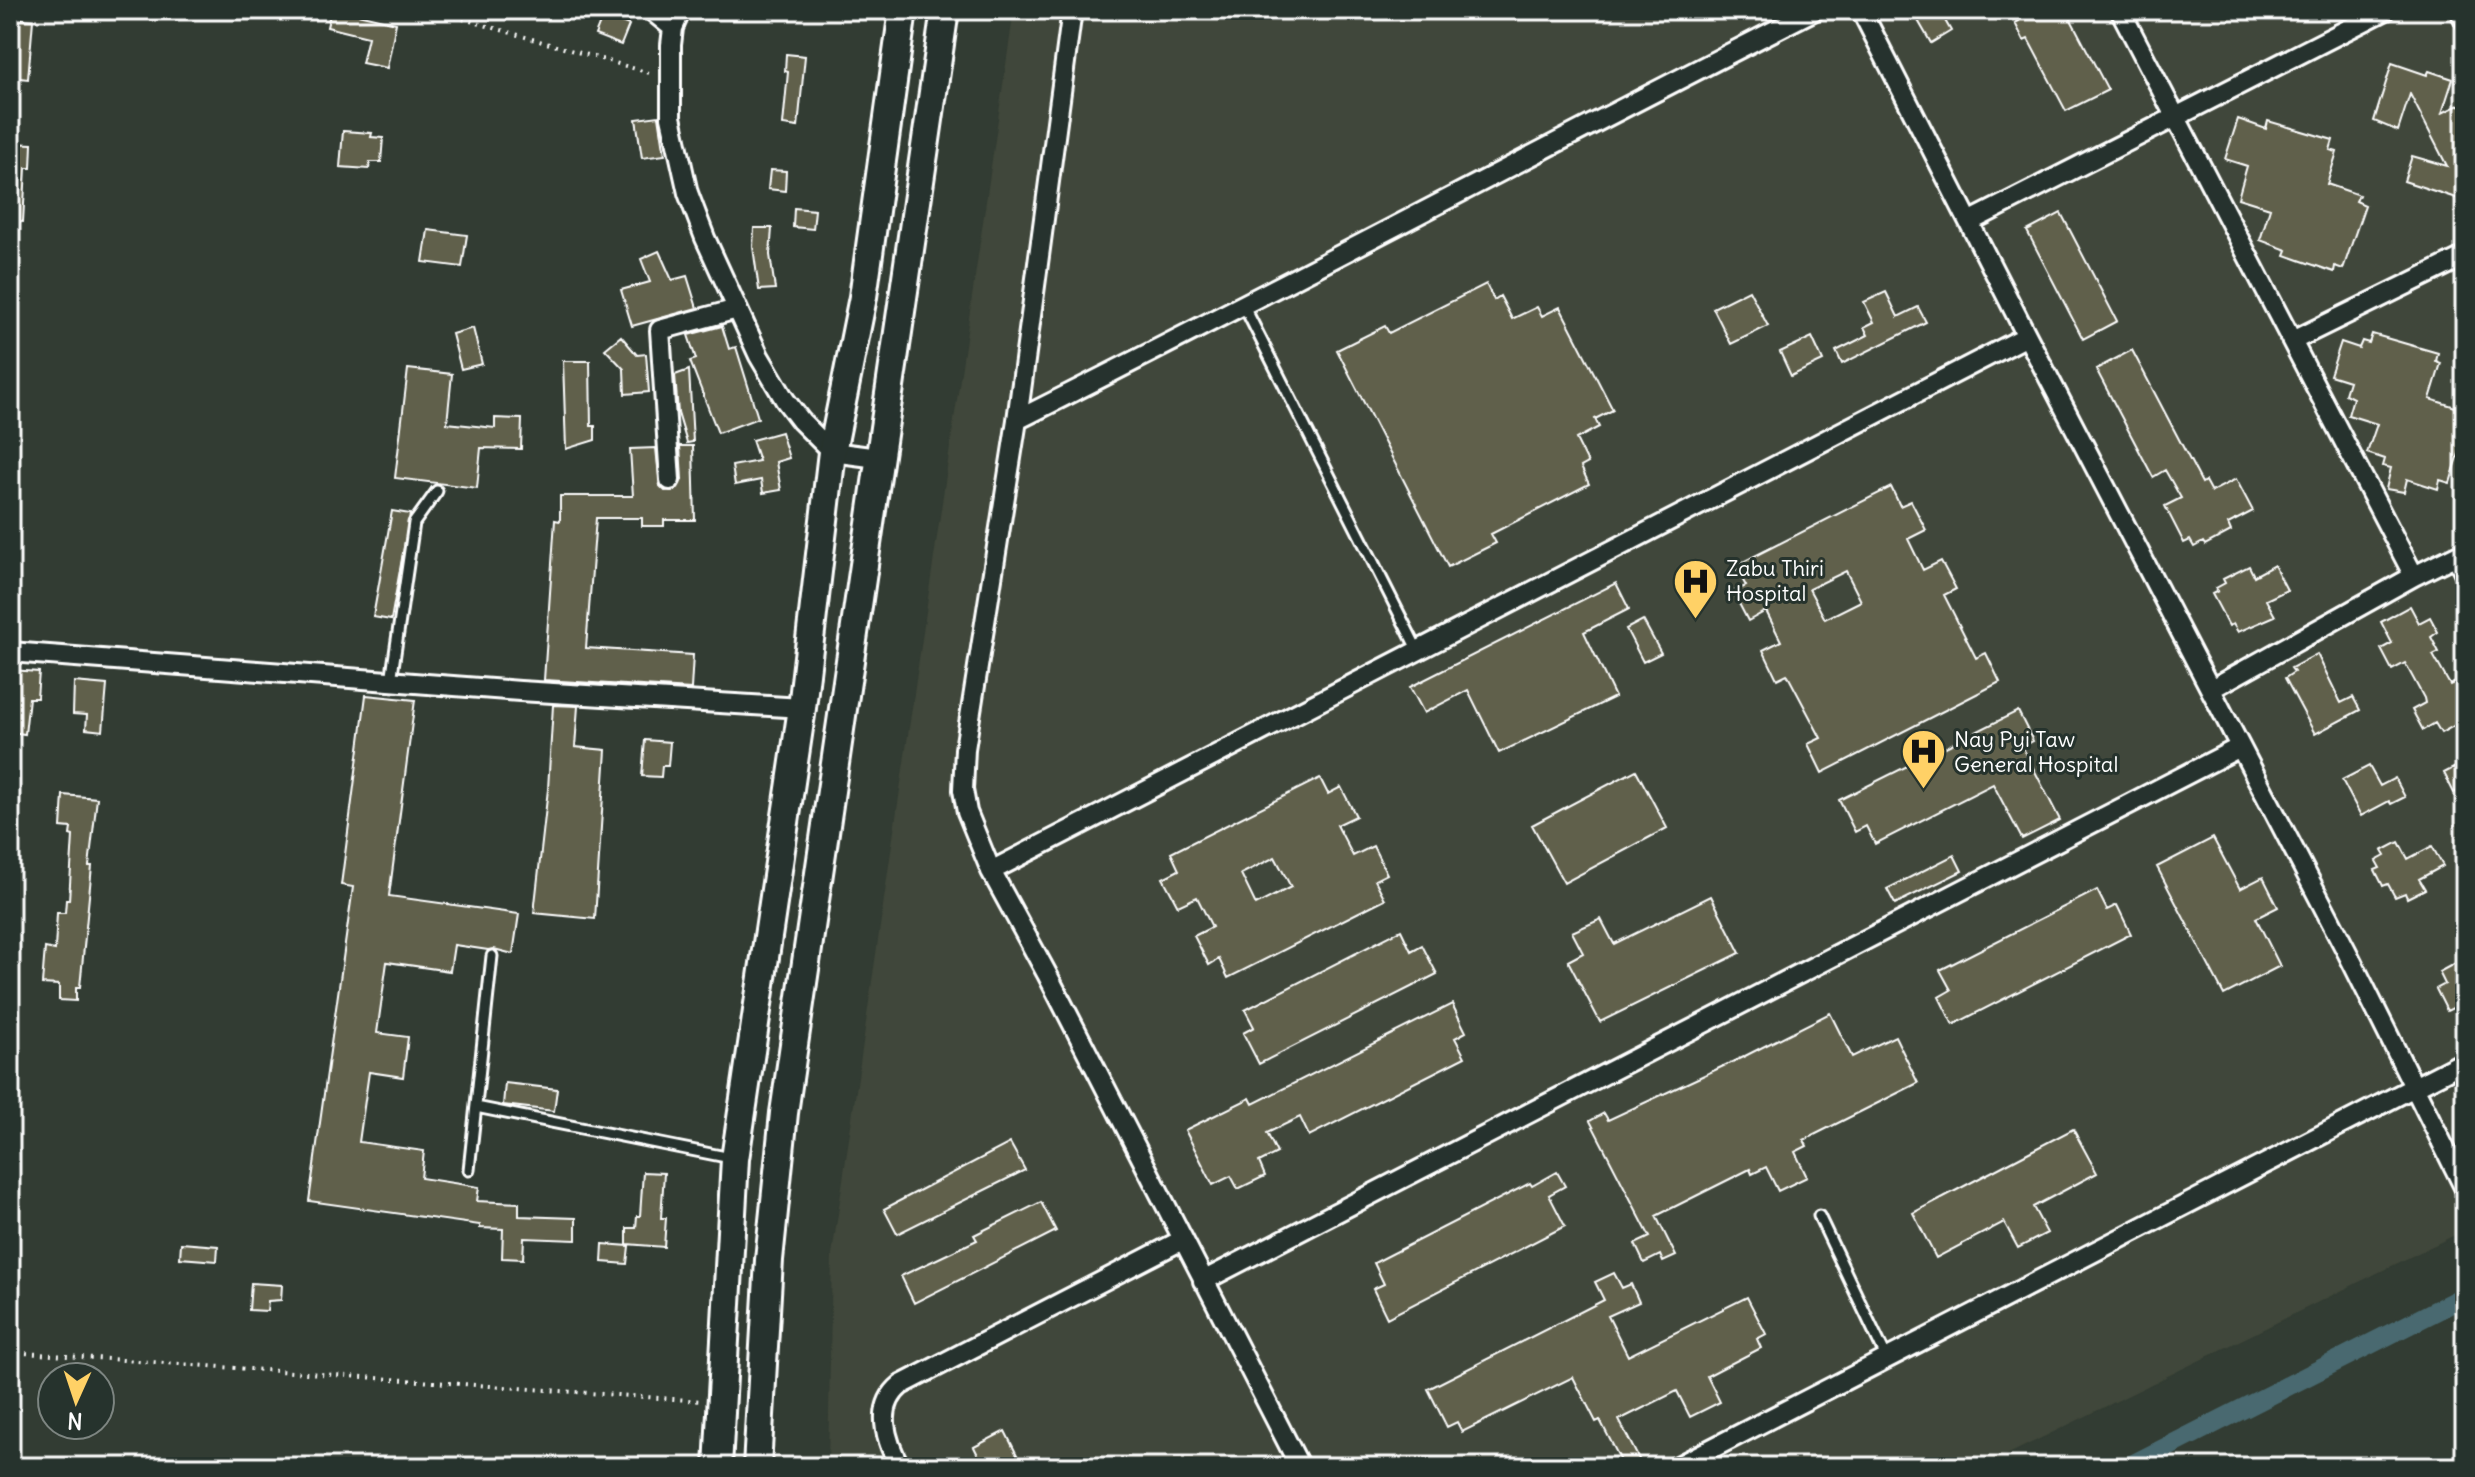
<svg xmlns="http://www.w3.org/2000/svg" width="2475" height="1477" viewBox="0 0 2475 1477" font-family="Delius,sans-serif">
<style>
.built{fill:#40473a}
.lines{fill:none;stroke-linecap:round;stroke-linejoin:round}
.canal{stroke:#48696f;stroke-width:20}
.building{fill:#61614c;stroke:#fff;stroke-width:2;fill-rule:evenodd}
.service-casing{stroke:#fff;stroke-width:15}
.minor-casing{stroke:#fff;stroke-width:24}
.secondary-casing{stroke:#fff;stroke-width:32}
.path{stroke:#fff;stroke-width:4;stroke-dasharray:2 6;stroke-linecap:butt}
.service{stroke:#26332d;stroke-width:9}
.minor{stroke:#26332d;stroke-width:18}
.secondary{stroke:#26332d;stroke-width:26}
.labels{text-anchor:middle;stroke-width:6;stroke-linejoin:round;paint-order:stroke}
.poi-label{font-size:22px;fill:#fff;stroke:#26332d;text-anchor:start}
</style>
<rect width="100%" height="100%" fill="#323c33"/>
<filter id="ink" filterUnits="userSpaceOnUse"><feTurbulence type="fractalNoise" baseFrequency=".0125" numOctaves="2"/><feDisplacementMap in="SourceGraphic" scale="16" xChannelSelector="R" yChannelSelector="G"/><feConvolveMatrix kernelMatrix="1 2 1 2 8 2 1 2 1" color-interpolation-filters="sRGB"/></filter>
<g filter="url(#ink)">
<!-- built -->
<path class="built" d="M1014,10H2465V1230L1982,1467H828L832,1255Z"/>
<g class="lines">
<!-- canal -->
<path class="canal" d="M2128,1467L2465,1296"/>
</g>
<!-- building -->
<path class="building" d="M331,10H349V12L396,23L387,68L362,63L368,37L327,27Z
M1912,10H1939L1951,31L1931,43Z
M2014,10H2066L2108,90L2066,111L2028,39L2024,41L2015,23L2019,21Z
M603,15L629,25L621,45L595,35Z
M10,18L33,20L28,79L10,77Z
M786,54L805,56L798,127L783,125L788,72L785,71Z
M2392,63L2427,75L2429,71L2453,79L2442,113L2465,102V201L2404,181L2412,156L2447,166L2410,94L2398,131L2374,121Z
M659,116L665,155L642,158L636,119Z
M2238,119L2266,129L2268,121L2333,140L2330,150L2337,152L2327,184L2359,195L2356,201L2365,205L2343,269L2335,266L2334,272L2299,260L2285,255L2287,250L2260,240L2270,208L2238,198L2247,166L2225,159Z
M343,131L372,133L371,137L383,138L381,162H370L369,169L340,167Z
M10,143L32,144L31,168H26L23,222L10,221Z
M770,170L786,171L785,191L768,189Z
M794,208L815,210L813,229L793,227Z
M2061,213L2117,321L2083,339L2027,231Z
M754,228H772L770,255L775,289L759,290L753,247Z
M428,230L467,235L462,267L423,262Z
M659,251L672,280L687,276L697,308L632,326L621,290L650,282L641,259Z
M1486,284L1494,300L1500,296L1512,319L1537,307L1542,316L1560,307L1613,410L1595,419L1599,427L1576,439L1588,463L1581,467L1589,484L1491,534L1496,543L1448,567L1337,350L1385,326L1389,333Z
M1749,290L1768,326L1731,344L1713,308Z
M1886,292L1898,317L1918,307L1926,322L1842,364L1836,351L1868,335L1864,327L1874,322L1864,302Z
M722,326L729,349L736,347L758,418L718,433L690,361L696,359L688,335Z
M473,328L482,364L461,369L452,334Z
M2372,334L2438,353L2436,361L2441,363L2430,399L2465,410V434L2450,483L2440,480L2438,489L2407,479L2404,492L2386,489L2391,468L2383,466L2385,459L2367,453L2377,424L2348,415L2353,398L2345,394L2349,381L2330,375L2341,342L2359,348L2362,341L2369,343Z
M621,336L637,355L646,354L649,392L625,394L624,369L605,349Z
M1812,337L1823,361L1791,376L1780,352Z
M2132,350L2202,483L2205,481L2211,492L2236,479L2253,511L2228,524L2231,531L2205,545L2203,542L2194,547L2190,540L2184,543L2165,506L2181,498L2165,470L2153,477L2096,369Z
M563,361H590L591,426H595V440L566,449Z
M408,369L452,374L447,423L495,428V418L522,419L521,449L481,448L477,488L395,478Z
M689,370L693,442L687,443L678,413L675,375Z
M781,432L789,458L776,462L781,490L763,493L761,480L735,485L732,466L759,461L752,440Z
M680,446H693L695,520H664V526H642V518H596L586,648L693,655L691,689L544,680L555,520L560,521V496H633L630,449L656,448L660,486L665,491L676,490L682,480Z
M1891,487L1900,506L1911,501L1926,530L1908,539L1923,570L1941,561L1956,589L1944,595L1976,658L1986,653L2000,682L1822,773L1808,744L1821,738L1787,674L1777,679L1763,650L1781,641L1766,611L1748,621L1733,592L1746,586L1735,566ZM1846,571L1861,601L1825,619L1809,589Z
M392,511L410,514L391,620L373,617Z
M2274,565L2287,590L2266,600L2275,616L2238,632L2233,624L2229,626L2212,594L2218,591L2216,588L2225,583L2223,579L2249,566L2254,576Z
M1616,583L1629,609L1584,632L1615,697L1499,753L1468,690L1424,713L1410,687Z
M2410,606L2419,623L2430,617L2438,632L2431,637L2439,652L2433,655L2450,685L2465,677V720L2441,733L2435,723L2423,730L2412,710L2425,703L2424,698L2405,663L2392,670L2381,649L2392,643L2381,622Z
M1643,620L1661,653L1643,662L1626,629Z
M2317,654L2341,703L2353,697L2360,710L2315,734L2285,678L2294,672L2291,668Z
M10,670L39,672L37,698H29L25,734L10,732Z
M74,682L107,685L103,731L86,729L87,715L73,714Z
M366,695L415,700L389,896L519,914L513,954L494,949L488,950L454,945L450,971L387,962L377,1033L408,1037L403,1077L369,1072L359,1142L424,1151L421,1178L479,1187L477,1201L519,1203V1216L576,1218V1240L524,1238L523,1259L502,1258L503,1229L480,1228V1225L309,1201L353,887L341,885Z
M553,705L578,706L575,747L606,750L595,919L534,913L548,789Z
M2018,711L2033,741L2022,746L2060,820L2022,839L1993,784L1875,844L1866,826L1855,832L1839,800Z
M645,740L670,742L668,766H662L661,777L642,776Z
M2465,762V787L2454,793L2444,773Z
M2369,766L2380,786L2395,778L2405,797L2391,804L2389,801L2361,816L2342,780Z
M1636,770L1667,828L1564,883L1532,825Z
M1320,778L1328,794L1341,787L1356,816L1337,825L1353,856L1373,846L1387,874L1375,880L1385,899L1228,978L1219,959L1209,965L1194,936L1212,927L1197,897L1178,906L1163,878L1179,870L1171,853ZM1275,857L1291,887L1256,905L1241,874Z
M63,795L97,798L89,866H92L80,987H76V1001L59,1000V985L42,984L45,948L55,950L57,913H65L66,900H69L73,836L70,835L71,828L61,827Z
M2213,838L2240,889L2263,877L2278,907L2256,918L2280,966L2224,995L2157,867Z
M2399,842L2408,859L2432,846L2443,866L2419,879L2425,889L2407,898L2405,893L2395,897L2388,884L2383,886L2375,870L2380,868L2376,861L2385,856L2382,851Z
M1954,855L1962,871L1895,904L1887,889Z
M2097,890L2107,910L2117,905L2131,934L1953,1025L1939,997L1951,990L1940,970Z
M1711,896L1740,953L1600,1022L1568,961L1583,953L1572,932L1601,919L1614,944Z
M1401,930L1411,951L1422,945L1437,974L1259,1064L1243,1033L1254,1027L1245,1010Z
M2465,958V1002L2447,1011L2436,989L2445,984L2439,972Z
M1452,1004L1466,1032L1455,1038L1465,1057L1309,1136L1300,1117L1267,1133L1277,1153L1259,1162L1265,1176L1238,1189L1231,1176L1213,1185L1185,1130L1250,1098L1253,1104Z
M1830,1013L1852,1057L1895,1036L1918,1083L1804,1140L1807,1146L1795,1152L1807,1177L1778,1191L1766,1167L1752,1174L1750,1169L1656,1216L1676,1256L1663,1262L1660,1255L1644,1263L1635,1244L1650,1237L1590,1121L1604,1113L1608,1120L1745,1056Z
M505,1083L557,1089L554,1111L503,1105Z
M2073,1129L2097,1173L2033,1207L2047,1233L2018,1248L2004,1222L1936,1258L1913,1213Z
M1010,1143L1025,1170L897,1234L884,1209Z
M643,1172L664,1173L661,1218H666L664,1247L627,1244V1228H636L637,1216H640Z
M1557,1172L1565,1186L1549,1195L1565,1226L1387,1318L1373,1289L1384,1284L1374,1263L1530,1183L1532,1186Z
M1041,1202L1056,1231L914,1303L901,1276L977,1240L974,1235Z
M181,1243L218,1246L217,1261L180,1258Z
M603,1244L629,1246L627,1264L602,1262Z
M1614,1273L1622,1288L1631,1284L1639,1302L1608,1316L1628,1356L1747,1297L1766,1334L1757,1339L1761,1348L1707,1376L1720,1402L1690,1417L1677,1391L1619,1420L1643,1467H1624L1600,1420L1596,1422L1573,1377L1462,1432L1457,1422L1447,1427L1428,1389L1604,1300L1595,1282Z
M251,1283L282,1285L281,1300L268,1301L267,1311L249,1310Z
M1005,1431L1023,1467H984L974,1447Z"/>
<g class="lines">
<defs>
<path id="service" d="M1244,306L1418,651
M391,681L414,523L437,491
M476,1107L731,1158
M469,1170L492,956
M1819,1216L1887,1359"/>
<path id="minor" d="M651,10L673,28
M681,10L673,28L671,45V117L688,193L705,238L759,356L785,400L801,421L832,452L878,458
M1072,10L1017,420L965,749L963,790L967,812L991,871L1047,974L1300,1467
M1861,10L2027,336L2347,952L2465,1189
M2120,10L2414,576
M2459,10L2465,21
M1971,221L2386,10
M2292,341L2465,256
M1017,420C1285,286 1548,145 1815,10
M670,480L660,330L737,309
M2456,556L2465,574
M10,652L520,691L802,708
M2211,689L2414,576L2465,551
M991,871L2027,336
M1203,1281L2240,747
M900,1467C886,1441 874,1407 901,1385L1182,1240
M1676,1467L2465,1061"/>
<path id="secondary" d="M718,1467L735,1159L802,708L832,452L863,297L903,10
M757,1467L769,1260L784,1113L945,10"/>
</defs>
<!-- service casing -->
<use href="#service" class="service-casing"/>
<!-- minor casing -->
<use href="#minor" class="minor-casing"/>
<!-- secondary casing -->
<use href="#secondary" class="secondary-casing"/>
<!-- path -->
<path class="path" d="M432,10L653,74
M10,1352L702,1401"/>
<!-- service -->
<use href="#service" class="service"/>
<!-- minor -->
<use href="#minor" class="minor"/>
<!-- secondary -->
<use href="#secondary" class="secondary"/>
</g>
</g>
<!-- icons -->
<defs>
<symbol id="hospital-pin" viewBox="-11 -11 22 30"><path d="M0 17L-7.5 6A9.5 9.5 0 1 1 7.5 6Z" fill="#ffd166" stroke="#26332d"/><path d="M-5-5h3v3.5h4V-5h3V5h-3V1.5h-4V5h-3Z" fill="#111"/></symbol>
</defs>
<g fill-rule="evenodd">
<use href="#hospital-pin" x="1670" y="556" width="51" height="69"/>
<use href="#hospital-pin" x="1898" y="726" width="51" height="69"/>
</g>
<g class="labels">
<!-- poi labels -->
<g class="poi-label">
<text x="1726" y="576">Zabu Thiri<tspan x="1726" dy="25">Hospital</tspan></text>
<text x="1954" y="747">Nay Pyi Taw<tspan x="1954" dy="25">General Hospital</tspan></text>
</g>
</g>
<!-- margin -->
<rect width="2475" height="1477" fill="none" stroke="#26332d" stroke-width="40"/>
<rect x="20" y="20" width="2435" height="1437" fill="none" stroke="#fff" stroke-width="3" filter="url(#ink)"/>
<!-- north arrow -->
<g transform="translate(76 1401) rotate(183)"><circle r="38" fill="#26332d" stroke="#7d8581" stroke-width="2"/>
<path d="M0-6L14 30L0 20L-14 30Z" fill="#ffd166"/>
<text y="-12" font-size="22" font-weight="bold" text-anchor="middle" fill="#ffffff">N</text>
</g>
</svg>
